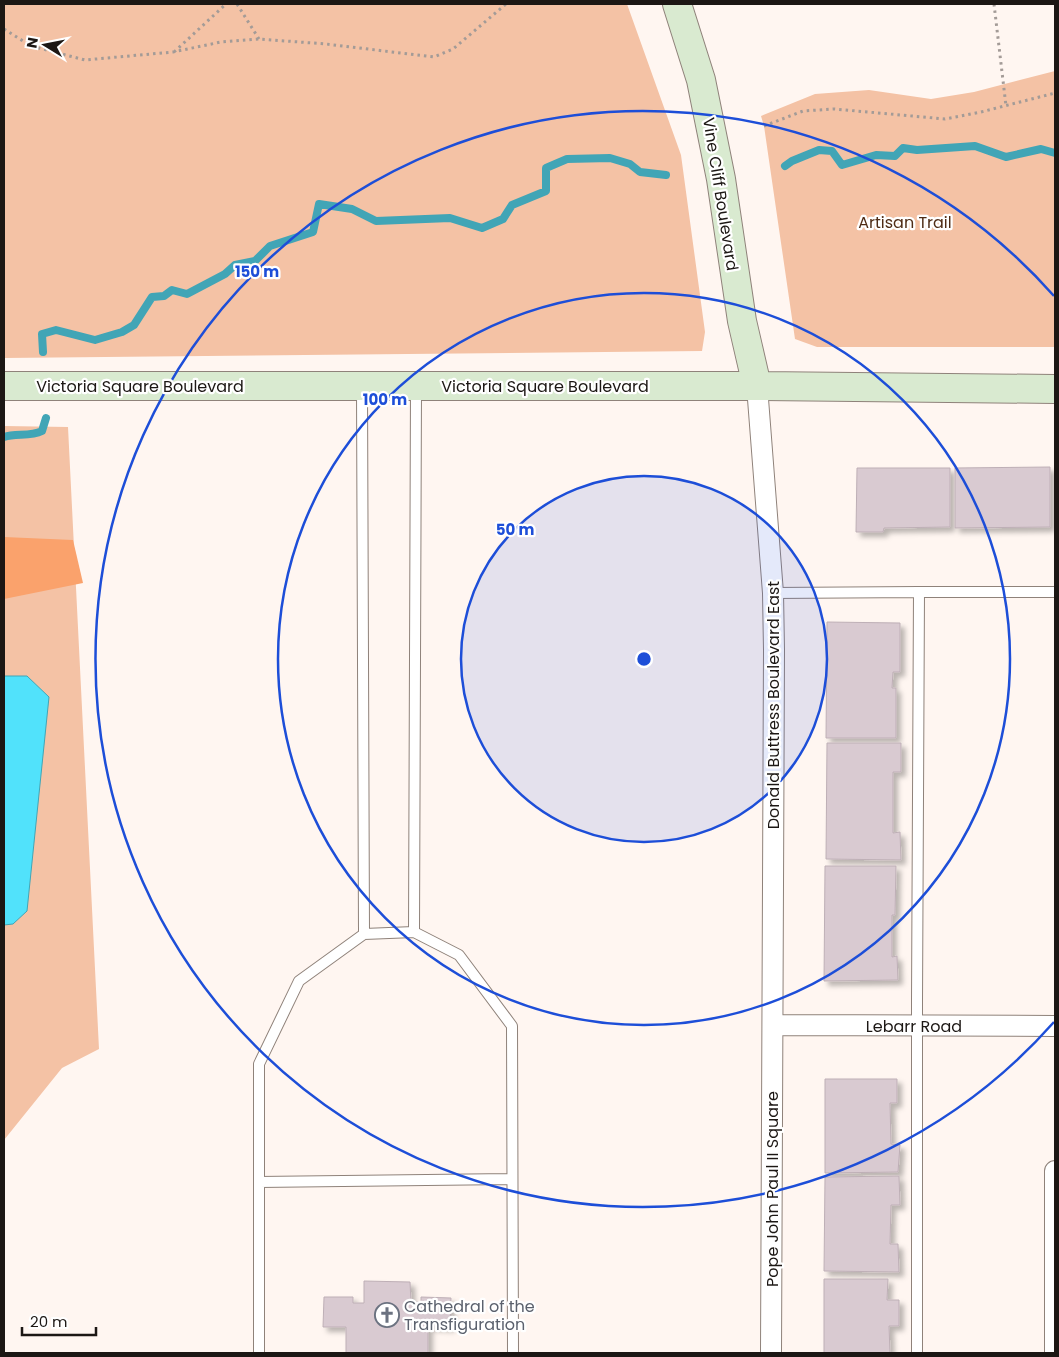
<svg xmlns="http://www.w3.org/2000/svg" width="1059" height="1357" viewBox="0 0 1059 1357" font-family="Poppins,sans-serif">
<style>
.green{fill:#f4c2a5}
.forest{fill:#faa26c}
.water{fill:#51e2fb;stroke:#41a5b6}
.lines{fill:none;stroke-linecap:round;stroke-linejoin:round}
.stream{stroke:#41a5b6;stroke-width:8}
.building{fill:#d9cad1;stroke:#beafb6;filter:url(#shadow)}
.lane-casing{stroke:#8f827a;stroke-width:12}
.street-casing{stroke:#8f827a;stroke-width:22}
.secondary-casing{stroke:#8f827a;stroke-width:30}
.path{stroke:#a39b97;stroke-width:3;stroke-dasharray:2.5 4;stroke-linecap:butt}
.lane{stroke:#fff;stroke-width:10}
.street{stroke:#fff;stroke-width:20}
.secondary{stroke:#d9ead0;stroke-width:28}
.ring{fill:none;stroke:#1d4ed8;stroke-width:2.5}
.labels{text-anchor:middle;stroke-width:4.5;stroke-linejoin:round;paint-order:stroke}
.street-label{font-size:16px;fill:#1c1714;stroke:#fff}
.park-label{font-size:16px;fill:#4f2c15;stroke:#fff}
.worship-label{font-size:16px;fill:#5b616d;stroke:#fff;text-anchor:start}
.centre{fill:#1d4ed8;stroke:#fff;stroke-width:2.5}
.ring-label{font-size:15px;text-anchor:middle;font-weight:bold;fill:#1d4ed8;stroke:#fff;stroke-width:4.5;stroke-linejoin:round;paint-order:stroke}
</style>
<defs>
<filter id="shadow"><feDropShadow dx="4.5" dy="4.5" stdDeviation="2.5" flood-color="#0004"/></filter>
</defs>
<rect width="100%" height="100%" fill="#fff6f1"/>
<!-- green -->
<path class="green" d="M4,4H627L681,155L705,332L702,351L4,358Z
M1055,71V347H817L795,339L764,126L761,116L815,94L869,90L931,99L974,92Z
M4,426L68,427L99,1049L62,1068L4,1140Z"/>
<!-- forest -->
<path class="forest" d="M4,537L73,540L83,583L4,599Z"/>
<!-- water -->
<path class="water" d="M4,676H27L49,697L27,911L13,924L4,925Z"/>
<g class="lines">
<!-- stream -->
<path class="stream" d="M785,166L792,161L819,150L832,151L842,165L876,155L895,156L903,148L917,150L975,146L1006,157L1041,149L1055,153
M43,352L42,334L56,330L95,340L122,332L134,325L152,297L164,296L172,290L187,294L225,274L235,265L255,261L270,246L313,232L319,204L352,209L376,221L450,218L482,228L503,219L512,205L546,191V168L567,159L610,158L630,164L640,172L666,175
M4,437C16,433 30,437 42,431L46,418"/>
</g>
<!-- building -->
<path class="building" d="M1050,467V527L955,528V468Z
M857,468H950V527L884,528L883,532H856Z
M827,622L900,623V672H893L892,688H896V738H826Z
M827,743H901V772H893V833L900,832L901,860L826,859Z
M825,866H896L895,915H892V957L897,956L898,980L824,981Z
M825,1079H897V1103H890L891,1144L900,1145L898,1172L825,1173Z
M899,1176L900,1205H891L890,1244H898L899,1272L824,1271L825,1177Z
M824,1279H888L887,1300H899V1326H889L890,1353H824Z
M364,1281L410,1282L411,1302H421V1297L451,1298L450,1327L428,1326V1353H346V1327H323L324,1297H353V1303H364Z"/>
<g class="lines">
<defs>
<path id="lane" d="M362,388L364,934
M773,593L919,592
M414,932L416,388
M259,1182L512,1179
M259,1353V1064L299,981L364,934L414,932L459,955L512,1026L513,1353
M917,1353V1001L919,592H1055"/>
<path id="street" d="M757,386L773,593L774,650L771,1353
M773,1025L1055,1026
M1055,1353V1171"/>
<path id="secondary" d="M677,4L701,80L721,179L742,321L757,386
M4,386H757L1055,389"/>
</defs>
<!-- lane casing -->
<use href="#lane" class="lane-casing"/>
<!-- street casing -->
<use href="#street" class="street-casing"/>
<!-- secondary casing -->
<use href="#secondary" class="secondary-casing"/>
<!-- path -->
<path class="path" d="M237,4L259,39
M994,4L1006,106
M4,29L31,46L85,60L173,52L221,42L259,39L326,44L434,57L453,49L506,4
M174,52L226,4
M764,126L803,111L834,109L945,119L981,112L1055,93"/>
<!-- lane -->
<use href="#lane" class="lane"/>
<!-- street -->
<use href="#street" class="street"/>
<!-- secondary -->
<use href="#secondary" class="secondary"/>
</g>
<!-- distance rings -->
<circle cx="644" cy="659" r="183" fill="#1d4ed8" fill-opacity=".12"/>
<g class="ring">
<circle cx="644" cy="659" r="183"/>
<circle cx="644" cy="659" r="366"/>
<path d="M1054 1022A548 548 0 1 1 1054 296"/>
</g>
<!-- icons -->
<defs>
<symbol id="church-ring" viewBox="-11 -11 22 22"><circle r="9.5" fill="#fff" stroke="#6b7280" stroke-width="1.5"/><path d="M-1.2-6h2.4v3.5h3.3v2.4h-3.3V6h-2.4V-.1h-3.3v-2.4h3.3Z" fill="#6b7280"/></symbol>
</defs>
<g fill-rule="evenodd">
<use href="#church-ring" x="373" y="1301" width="28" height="28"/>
</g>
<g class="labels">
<!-- street labels -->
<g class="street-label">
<text transform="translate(721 194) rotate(81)" y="6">Vine Cliff Boulevard</text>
<text x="140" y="392">Victoria Square Boulevard</text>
<text x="545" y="392">Victoria Square Boulevard</text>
<text transform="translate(773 705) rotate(-90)" y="6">Donald Buttress Boulevard East</text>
<text x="914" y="1032">Lebarr Road</text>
<text transform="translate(772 1189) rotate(-90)" y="6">Pope John Paul II Square</text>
</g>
<!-- park labels -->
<g class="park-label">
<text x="905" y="228">Artisan Trail</text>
</g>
<!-- worship labels -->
<g class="worship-label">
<text x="404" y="1312">Cathedral of the<tspan x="404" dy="18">Transfiguration</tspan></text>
</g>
</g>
<circle cx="644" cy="659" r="8" class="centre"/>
<g class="ring-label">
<text x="257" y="277">150 m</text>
<text x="385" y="405">100 m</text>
<text x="515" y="535">50 m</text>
</g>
<!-- border -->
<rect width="1059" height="1357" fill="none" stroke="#1c1714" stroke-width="10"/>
<!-- north arrow -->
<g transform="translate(45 45) rotate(280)" stroke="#ffffff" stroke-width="4" paint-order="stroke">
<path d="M0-4L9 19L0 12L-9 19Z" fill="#1c1714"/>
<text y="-8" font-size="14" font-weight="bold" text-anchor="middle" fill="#1c1714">N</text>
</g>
<!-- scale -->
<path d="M22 1327v8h74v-8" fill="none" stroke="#1c1714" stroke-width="2.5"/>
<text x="30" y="1327" font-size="15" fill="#1c1714" stroke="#ffffff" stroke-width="4" paint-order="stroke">20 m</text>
</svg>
